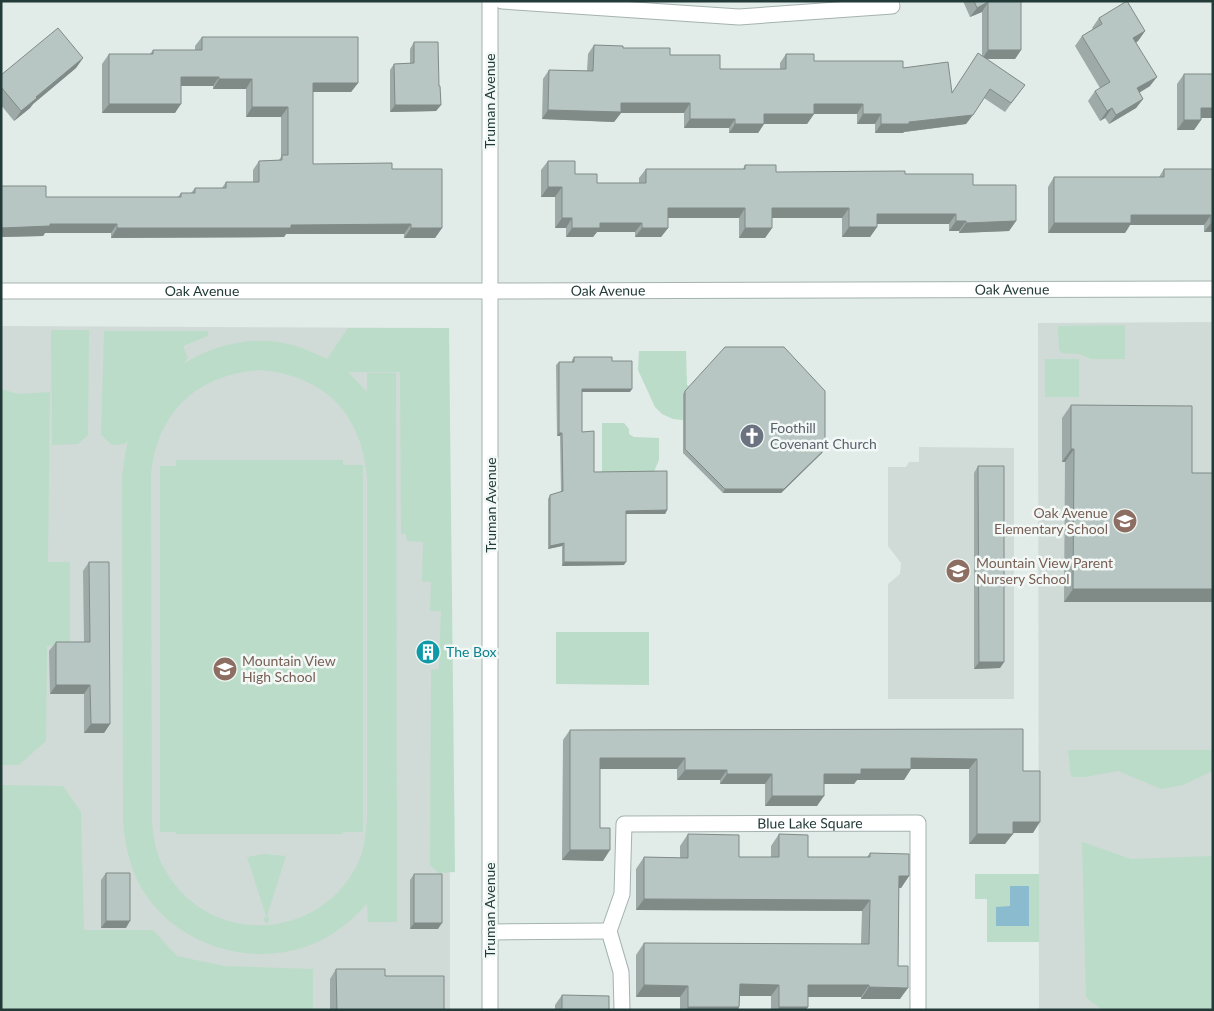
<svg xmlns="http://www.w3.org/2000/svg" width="1214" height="1011" viewBox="0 0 1214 1011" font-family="Lato,sans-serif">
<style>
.built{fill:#d0dbd7}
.green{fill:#bbdcc8;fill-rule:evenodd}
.water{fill:#8bbbcf}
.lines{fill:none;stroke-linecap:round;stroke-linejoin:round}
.minor-casing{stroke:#a4b3b0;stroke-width:17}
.tertiary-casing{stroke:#a4b3b0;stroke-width:17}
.minor{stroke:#fff;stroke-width:15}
.tertiary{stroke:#fff;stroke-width:15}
.wall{fill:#9daaa7}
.shaded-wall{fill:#808b88}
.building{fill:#b7c6c2;stroke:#808b88}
.labels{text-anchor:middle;stroke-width:5;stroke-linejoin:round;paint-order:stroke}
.street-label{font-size:14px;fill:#223b38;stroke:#f2f8f6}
.worship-label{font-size:14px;fill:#5b616d;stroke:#f2f8f6;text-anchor:start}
.education-label{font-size:14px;fill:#785e54;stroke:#f2f8f6;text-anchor:start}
.culture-label{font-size:14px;fill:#0d838f;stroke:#f2f8f6;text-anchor:start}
</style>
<rect width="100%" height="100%" fill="#e1ebe8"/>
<!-- built -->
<path class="built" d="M1213,322V1010H1039L1038,323Z
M1,326L449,328L450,1010H1Z
M919,447L1014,448V699H888V584L900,574L901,563L888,546V467H906L909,462H919Z"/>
<!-- green -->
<path class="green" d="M1125,325V359H1091L1080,354L1062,353L1059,350L1058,326Z
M348,328H449L455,872L438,873L430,865L431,670L439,669L441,611H430L431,582L422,581L423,542L407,541L406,534H401L400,372H348L367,392V373H396L397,922H368L367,904C350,922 330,939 305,947C237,970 153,935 131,864C126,849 124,834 123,819L122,477L125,454L128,441L125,444L112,445L101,435L104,331H208V336L183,346L188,358L183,364C212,346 249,336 283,343C299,346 313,352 327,359ZM259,370C324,375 361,412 367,477V819C366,832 365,844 361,856C328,940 213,950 167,873C156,857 153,838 152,819L151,477C156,413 196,375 259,370Z
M51,330H89L88,435L78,444L52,445Z
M639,351H686L687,385L690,387L683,394V420L673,419L662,414L655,407L638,370Z
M1045,359H1079V397H1045Z
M1,389L18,394L50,392L48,562H70V644L47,646L46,741L19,765H1Z
M602,423H624L629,429V434L634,437L659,438V460L653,474L602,473Z
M176,460H343V465H363V832H343V834H176V832H160V466H176Z
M556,632H649V685L556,684Z
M1068,750H1213V771L1183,785L1161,789L1118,771L1085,777H1071Z
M1,785L63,786L81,812L84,930H153L177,956L224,966L313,969V1010H1Z
M1082,842L1131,859L1213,856V1010H1102L1086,997Z
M264,854L286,856L267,916L269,918V922L266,923L263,920L266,916L247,857Z
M975,874H1039V942H987V899H975Z"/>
<!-- water -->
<path class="water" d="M1010,886H1029V926H996V907L1010,906Z"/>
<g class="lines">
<defs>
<g id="minor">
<path d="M502,1L739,17L892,6"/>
<path id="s1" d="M1,291H490"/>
<path d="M490,932L609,931"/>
<path id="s2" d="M622,1010L621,972L609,931L622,894L624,824L918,823V1010"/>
</g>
<g id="tertiary">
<path id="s3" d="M490,291L1213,289"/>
<path d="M490,1010V1"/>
</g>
</defs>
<!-- minor casing -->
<use href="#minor" class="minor-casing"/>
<!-- tertiary casing -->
<use href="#tertiary" class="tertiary-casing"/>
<!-- minor -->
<use href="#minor" class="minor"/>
<!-- tertiary -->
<use href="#tertiary" class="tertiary"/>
</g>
<!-- wall -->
<path class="wall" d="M963,1H1021V50L1015,59H986L1025,85L1005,112L984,98L966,124L904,132L903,133H875V124H857V114H814L807,124H764L758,133H729V128H684V113H621L614,122L542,119L543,79L549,70L587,71L588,54L594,45L623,48L670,55L720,69H780V63L786,54L814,61L903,68L952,93L982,56V12L970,17Z
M1099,18L1145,31L1138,41L1136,43L1150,86L1139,93L1143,99L1136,108L1109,124L1105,118L1100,121L1088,101L1095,91L1100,88L1075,46L1082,36L1093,29L1092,28Z
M202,37L358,83L351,92H313V164L392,169L442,228L435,238H404V234H286L284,237L111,238V233H45L43,236L1,237V186L46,197H178L181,193H191L195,188H222L226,182H253V170L259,161L279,160L281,157V117H246V89H213V86H181L175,113H102V64L109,54H150L153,50H195V46Z
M414,42L439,86L441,105L436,111L390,112V70L394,64L410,63V49Z
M83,58L76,68L33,104L30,108L14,121L1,105V75Z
M1184,74L1213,118H1201V120L1194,130H1177V84Z
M548,161L575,174L597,183H639V178L646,169H743L745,165L776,172L905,174L973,185L1016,221L1009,231L959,233V231H949V224H877V227L870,237H842V218H772V228L765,238H739V218H668V228L661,237H635V232H597L593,237H566V228H555V197H541V170Z
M1164,169H1213V232H1204V225H1130L1125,233H1048V187L1054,177H1159Z
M574,357L612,361L630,392H582V432L594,472L667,510L665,514H626L624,565L562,566V546L548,549V499L550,495L561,492L560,436H557L556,365L559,362H572V360Z
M685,391L822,453L781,493H723L683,453V394Z
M1071,405L1192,473H1213V602H1064L1065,462H1062V418Z
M978,466L1004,662L1000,668L974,669V473Z
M89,562L110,724L104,733H84V694H50L49,651L56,642H84L83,571Z
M1023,729V771L1033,833H1013L1005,844H969V769H911L904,780H857L854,784H824L817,806H765V784H720V780H677V769H600V828L603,861L562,860L563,740L570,730Z
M688,834L739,857H771V846L779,834L808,857H867L870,853L909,876L901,888H899L898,966L900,999H861V997H808L806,1010H771V996H740L739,1007L738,1010H680V997H636V955L644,943L861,944L862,911L636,910V869L644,857L680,858V846Z
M106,873L126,928H101V880Z
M414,874L438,929H410V880Z
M336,969L385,976L444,1010H330V979Z
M562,995L609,1010H555V1005Z"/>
<!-- shaded-wall -->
<path class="shaded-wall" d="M988,2L982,12L970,17L977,8Z
M1145,31L1138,41L1126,48L1133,38Z
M988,50H1021L1015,59H982Z
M83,58L76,68L33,104L30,108L14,121L21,111L36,97Z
M181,77H219L213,86H175Z
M1157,77L1150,86L1130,98L1137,88Z
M219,79H252L246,89H213Z
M313,83H358L351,92H306Z
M1143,99L1136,108L1109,124L1116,115Z
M621,103H690L684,113H621L614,122L542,119L548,110Z
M109,104H181L175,113H102Z
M814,104H863L857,114H807Z
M395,105H441L436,111L390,112Z
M252,107H288L281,117H246Z
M1112,108L1105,118L1100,121L1107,111Z
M1201,108H1213V118H1194Z
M764,114H814L807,124H758Z
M863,114H881L875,124H857Z
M973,115L966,124L904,132L903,133H875L881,124L909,122Z
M690,119H735L729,128H684Z
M1184,120H1201L1194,130H1177Z
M735,124H764L758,133H729Z
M548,187H562L555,197H541Z
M668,208H745L739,218H661Z
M772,208H849L842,218H765Z
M877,214H956L949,224H870Z
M1131,215H1211L1204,225H1130L1125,233H1048L1054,223Z
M562,218H572L566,228H555Z
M956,221H966L959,231H949Z
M1016,221L1009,231L959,233L966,223Z
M600,223H642L635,232H597L593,237H566L572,228Z
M1211,223H1213V232H1204Z
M50,224H117L111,233H45L43,236L1,237V228Z
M411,224L404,234H286L284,237L111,238L117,228L291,225Z
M849,227H877L870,237H842Z
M411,228H442L435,238H404Z
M642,228H668L661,237H635Z
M745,228H772L765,238H739Z
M582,389H632L630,392H579Z
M559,433H562L560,436H557Z
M825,449L822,453L781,493H723L725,489Z
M1071,449H1074L1065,462H1062Z
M667,510L665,514H623L626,511Z
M564,543L562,546L548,549L550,546Z
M564,562H626L624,565L562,566Z
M1073,589H1213V602H1064Z
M979,662H1004L1000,668L974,669Z
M56,685H90L84,694H50Z
M91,724H110L104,733H84Z
M600,758H685L677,769H593Z
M911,758L977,759L969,769H904Z
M861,769H911L904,780H857L854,784H817L824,774Z
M685,770H727L720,780H677Z
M727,774H772L765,784H720Z
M772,796H824L817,806H765Z
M1013,822H1040L1033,833H1005Z
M977,834H1013L1005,844H969Z
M570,850H610L603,861L562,860Z
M899,876H909L901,888H891Z
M644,899L870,900L862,911L636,910Z
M106,921H130L126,928H101Z
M414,923H442L438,929H410Z
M740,984L779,985L771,996H732Z
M644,985L688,986L680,997H636Z
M808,985H869L861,997H800Z
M869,987L908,988L900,999H861Z
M688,1007H739L738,1010H686Z
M779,1007H808L806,1010H777Z"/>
<!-- building -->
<path class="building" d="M974,1H1021V50H988V2L977,8Z
M1127,1L1145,31L1133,38L1157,77L1137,88L1143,99L1116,115L1112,108L1107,111L1095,91L1110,82L1082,36L1102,24L1099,18Z
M58,28L83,58L36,97L37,98L21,111L1,87V75Z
M202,37H358V83H313V164L392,163V169H442V228H411V224L291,225V228H117V224H50V226L1,228V186H46V197H181V193H195V188H226V182H259V161L282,160V155H288V107H252V79H219V77H181V104H109V54H153V50H202Z
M414,42H438L439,86H440L441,105H395L394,64L414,63Z
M594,45L623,46V48H670V55H720V69H786V54H814V61H903V68L948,62L952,93L978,53L1025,85L1011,103L990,89L973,115L909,122V124H881V114H863V104H814V114H764V124H735V119H690V103H621V112L548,110L549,70L593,71Z
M1184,74H1213V108H1201V120H1184Z
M548,161H575V174H597V183H646V169H745V165H776V172L905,171V174H973V185H1016V221L966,223V221H956V214H877V227H849V208H772V228H745V208H668V228H642V223H600V228H572V218H562V187H548Z
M1164,169H1213V223H1211V215H1131V223H1054V177H1164Z
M725,347H784L825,391V449L784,489H725L685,449V391Z
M574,357H612V361H632V389H582V432L594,431V472L667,471V510L626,511V562H564V543L550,546V495L563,491L562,433H559V362H574Z
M1071,405L1192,406V473H1213V589H1073L1074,449H1071Z
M978,466H1004V662H979Z
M89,562H109L110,724H91L90,685H56V642H90Z
M1023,729V771H1040V822H1013V834H977V759L911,758V769H861V774H824V796H772V774H727V770H685V758H600V828H610V850H570V730Z
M688,834L739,835V857H779V834L808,835V857H870V853L909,854V876H899L898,966H908V988L869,987V985H808V1007H779V985L740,984L739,1007H688V986L644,985V943L869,944L870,900L644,899V857L688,858Z
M106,873H130V921H106Z
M414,874H442V923H414Z
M336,969H385V976H444V1010H337Z
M562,995L609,996V1010H562Z"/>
<!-- icons -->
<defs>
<symbol id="church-disc" viewBox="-11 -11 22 22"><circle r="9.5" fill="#6b7280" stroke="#f2f8f6"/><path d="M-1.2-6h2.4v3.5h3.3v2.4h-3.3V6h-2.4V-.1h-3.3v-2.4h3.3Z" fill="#fff"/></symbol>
<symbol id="school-disc" viewBox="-11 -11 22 22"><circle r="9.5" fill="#8d6e63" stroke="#f2f8f6"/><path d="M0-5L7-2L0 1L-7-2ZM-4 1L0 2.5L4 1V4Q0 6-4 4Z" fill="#fff"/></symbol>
<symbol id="building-disc" viewBox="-11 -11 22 22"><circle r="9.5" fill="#0f9aa8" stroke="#f2f8f6"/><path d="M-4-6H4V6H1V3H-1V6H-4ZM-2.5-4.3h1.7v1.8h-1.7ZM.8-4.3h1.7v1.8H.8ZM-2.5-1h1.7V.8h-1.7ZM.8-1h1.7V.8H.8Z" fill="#fff"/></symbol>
</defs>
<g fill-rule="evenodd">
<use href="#church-disc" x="738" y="422" width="28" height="28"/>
<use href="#school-disc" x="1111" y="507" width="28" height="28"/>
<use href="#school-disc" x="944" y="557" width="28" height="28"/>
<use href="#building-disc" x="414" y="638" width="28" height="28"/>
<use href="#school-disc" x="211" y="655" width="28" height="28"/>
</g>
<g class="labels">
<!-- street labels -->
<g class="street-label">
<text transform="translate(490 101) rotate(-90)" y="5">Truman Avenue</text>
<text dy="5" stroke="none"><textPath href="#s3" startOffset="522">Oak Avenue</textPath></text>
<text dy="5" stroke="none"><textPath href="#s3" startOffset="118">Oak Avenue</textPath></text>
<text dy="5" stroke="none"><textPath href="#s1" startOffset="201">Oak Avenue</textPath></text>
<text transform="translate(491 505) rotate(-90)" y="5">Truman Avenue</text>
<text dy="5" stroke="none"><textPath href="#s2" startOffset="376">Blue Lake Square</textPath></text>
<text transform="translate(490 910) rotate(-90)" y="5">Truman Avenue</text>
</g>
<!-- worship labels -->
<g class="worship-label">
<text x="770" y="433">Foothill<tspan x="770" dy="16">Covenant Church</tspan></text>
</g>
<!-- education labels -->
<g class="education-label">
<text x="1108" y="518" text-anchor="end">Oak Avenue<tspan x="1108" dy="16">Elementary School</tspan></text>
<text x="976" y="568">Mountain View Parent<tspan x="976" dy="16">Nursery School</tspan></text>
<text x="242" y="666">Mountain View<tspan x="242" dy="16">High School</tspan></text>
</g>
<!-- culture labels -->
<g class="culture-label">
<text x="446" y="657">The Box</text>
</g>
</g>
<!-- border -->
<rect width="1214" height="1011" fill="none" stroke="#223b38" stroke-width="5"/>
</svg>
